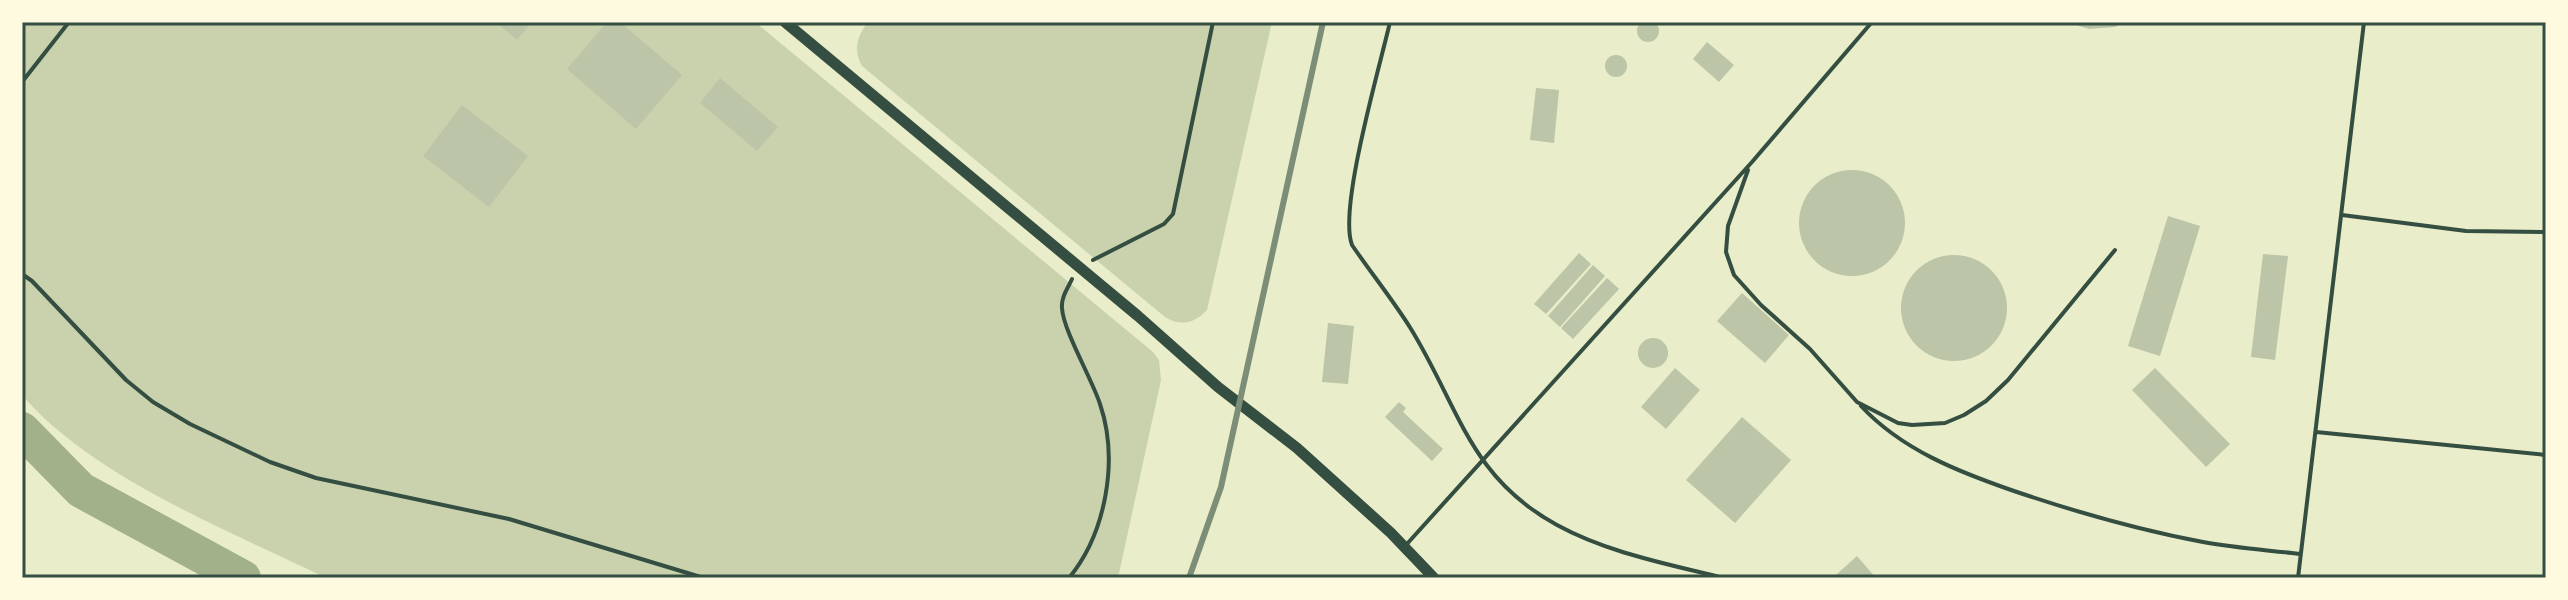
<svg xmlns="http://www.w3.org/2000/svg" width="2568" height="600" viewBox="0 0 2568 600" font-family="'IBM Plex Serif',serif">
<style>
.green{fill:#cad2ad}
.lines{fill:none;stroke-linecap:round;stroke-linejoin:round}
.river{stroke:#a3b18a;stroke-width:36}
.building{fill:#bcc5a7}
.path{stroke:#344e41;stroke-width:4}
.service{stroke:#344e41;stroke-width:4}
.tertiary{stroke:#344e41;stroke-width:11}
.rail{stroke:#7c8e77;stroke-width:6}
.neatline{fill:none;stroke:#344e41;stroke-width:3}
</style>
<rect width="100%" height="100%" fill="#e9edc9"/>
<!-- green -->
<path class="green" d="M22,22H755L1153,352L1159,360L1161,380L1118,578H326C230,531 92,477 22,395Z
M868,22H1272L1207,310C1195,323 1181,327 1165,317L862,66C853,50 857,36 868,22Z"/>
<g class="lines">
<!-- river -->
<path class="river" d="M22,430L81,490L243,578"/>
</g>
<!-- building -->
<path class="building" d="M1637 31a11 11 0 1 1 22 0a11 11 0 1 1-22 0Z
M496,22H532L517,40Z
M607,22H620L682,75L636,129L567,69Z
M2066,22H2125L2115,27L2089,29Z
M1707,42L1734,65L1719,82L1693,59Z
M1605 66a11 11 0 1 1 22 0a11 11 0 1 1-22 0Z
M720,78L778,127L757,151L700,103Z
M1536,88L1559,90L1554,143L1530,140Z
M462,105L528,156L489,207L423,156Z
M1799 223a53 53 0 1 1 106 0a53 53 0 1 1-106 0Z
M2168,216L2200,226L2160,356L2128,346Z
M1579,253L1591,264L1546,314L1534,304Z
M2263,254L2288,256L2275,360L2251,357Z
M1901 308a53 53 0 1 1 106 0a53 53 0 1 1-106 0Z
M1593,265L1605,276L1560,327L1548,316Z
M1607,278L1619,289L1573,339L1561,328Z
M1742,293L1789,335L1765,363L1717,321Z
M1328,323L1354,326L1348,384L1322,382Z
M1638 353a15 15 0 1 1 30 0a15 15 0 1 1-30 0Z
M1675,368L1700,390L1666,429L1641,407Z
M2155,368L2230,444L2206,467L2132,390Z
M1399,402L1406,408L1403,412L1443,449L1432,461L1385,417Z
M1742,417L1791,460L1735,523L1686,480Z
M1857,556L1876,578H1839L1836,575Z"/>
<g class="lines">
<!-- path -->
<path class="path" d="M1093,260L1164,224L1173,214L1213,22
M22,274L32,281L126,380L153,402L190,424L270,462L316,478L509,519L704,578
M1069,578C1106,533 1119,460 1100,404C1092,379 1063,330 1062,308C1061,297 1068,288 1072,279"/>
<!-- service -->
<path class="service" d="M1390,22C1380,66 1338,209 1352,245C1371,273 1393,300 1411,329C1459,407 1469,477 1557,525C1608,553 1668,564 1724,578
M22,82L69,22
M1748,170L1728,226L1726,252L1734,275L1761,305L1810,349L1857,402L1898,423L1912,425L1945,423L1964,415L1986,401L2008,380L2115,250
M2342,215L2466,231L2546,232
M1861,406C1902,450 1959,472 2014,491C2076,512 2139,530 2203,542C2235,548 2268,550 2300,554
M2316,432L2546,455
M1406,545L1752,162L1872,22
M2298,578L2364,22"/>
<!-- tertiary -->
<path class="tertiary" d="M785,22L1138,316L1218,387L1297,448L1391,533L1434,578"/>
<!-- rail -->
<path class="rail" d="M1189,578L1221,487L1323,22"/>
</g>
<!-- border -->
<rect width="2568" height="600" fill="none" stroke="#fefae0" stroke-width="48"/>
<rect x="24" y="24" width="2520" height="552" class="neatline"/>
</svg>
